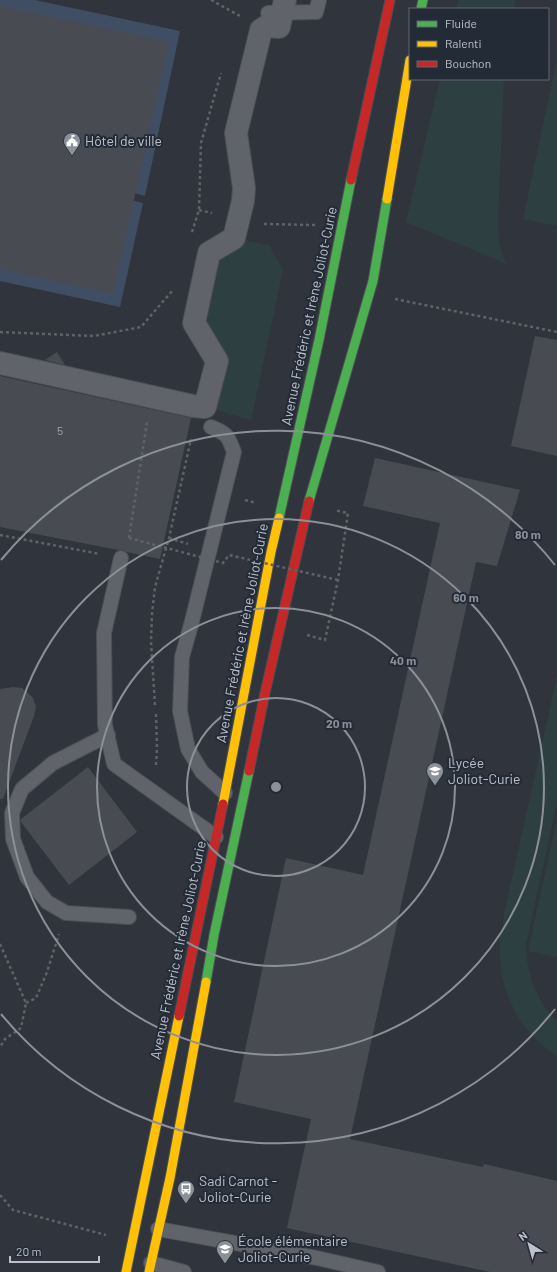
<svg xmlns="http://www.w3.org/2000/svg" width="557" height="1272" viewBox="0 0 557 1272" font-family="Barlow,sans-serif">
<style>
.green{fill:#2e3f42}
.water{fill:#404e64}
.building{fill:#484c52}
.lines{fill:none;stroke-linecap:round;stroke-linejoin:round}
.lane-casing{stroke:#4c4f55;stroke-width:16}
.street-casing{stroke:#4c4f55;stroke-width:24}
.fast-casing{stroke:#4c4f55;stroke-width:11}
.slow-casing{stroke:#4c4f55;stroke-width:11}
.jam-casing{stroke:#4c4f55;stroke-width:11}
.path{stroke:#5e6367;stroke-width:2.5;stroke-dasharray:3 3;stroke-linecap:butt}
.lane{stroke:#60636a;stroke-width:14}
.street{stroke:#60636a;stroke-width:22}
.fast{stroke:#4caf50;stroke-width:9}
.slow{stroke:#ffc107;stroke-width:9}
.jam{stroke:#c62828;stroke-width:9}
.path-bridge{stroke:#5e6367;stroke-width:2.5;stroke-dasharray:3 3;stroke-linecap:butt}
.ring{fill:none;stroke:#8b9099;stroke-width:2}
.labels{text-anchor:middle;stroke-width:4;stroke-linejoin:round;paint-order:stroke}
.number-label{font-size:12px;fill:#9fa4ad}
.poi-label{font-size:14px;fill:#bcc1cb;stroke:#232b37;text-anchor:start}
.street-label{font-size:14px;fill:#bcc1cb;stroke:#232b37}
.centre{fill:#8b9099;stroke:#232b37;stroke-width:2}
.ring-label{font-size:12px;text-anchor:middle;font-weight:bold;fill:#8b9099;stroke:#232b37;stroke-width:4;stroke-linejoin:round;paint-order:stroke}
</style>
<rect width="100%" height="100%" fill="#30343c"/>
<!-- green -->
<path class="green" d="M458,0H516L514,9H456Z
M557,58V226L523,219Z
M440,79H504L498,220C498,237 499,248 507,264L406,222Z
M234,238L269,245L283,270L251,420L205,407L217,361L194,323L209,253Z
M557,676V802L526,945C527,968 531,984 543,1005C546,1010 555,1018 557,1022C557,1026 557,1050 557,1056C551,1051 544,1047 538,1041C511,1016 497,978 500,941C501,932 503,923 504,914Z
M557,818V957L528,951Z"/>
<!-- water -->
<path class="water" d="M0,0H35L180,31L145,196L127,191L0,13Z
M126,199L143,203L120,307L0,281V262Z"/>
<!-- building -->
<path class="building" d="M0,6L169,42L113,294L0,269Z
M535,336L557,340V456L511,446Z
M57,352L65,365L45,360Z
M0,376L191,418L160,559L127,552L122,550H118L0,527Z
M375,458L520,490L497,566L476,562L350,1139L483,1167L484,1164L557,1181V1272H490L287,1228L311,1119L234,1102L286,858L363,875L440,523L363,506Z
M13,687L22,688L26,691L33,698L36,707L34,716L3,799H0V689Z
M88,767L137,832L69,885L21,822V819Z"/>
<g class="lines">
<defs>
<path id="lane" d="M268,13L316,12L319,0
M211,427C228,434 228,436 234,452L191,625L182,657L180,711L188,749L202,772L225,793
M121,558L104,633L105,725L114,764L216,837
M108,735L53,763L22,789L12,813L13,839L27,877L47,902L66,913L129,917
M158,1229L317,1258L378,1272
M151,1263L184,1272"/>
<path id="street" d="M0,363L193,406L205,407L217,361L194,323L209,253L234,238L243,201L244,188L236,133L261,30L267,26L279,27L285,0"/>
<path id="fast" d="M421,9L423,0
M309,501L373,281L387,199
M279,518L319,340L351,180
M206,982L214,935L249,771"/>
<path id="slow" d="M387,199L410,60
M223,804L271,552L279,518
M126,1272L179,1016
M149,1272L170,1178L206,982"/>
<path id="jam" d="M351,180L390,0
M249,771L265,693L309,501
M179,1016L223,804"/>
</defs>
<!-- lane casing -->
<use href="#lane" class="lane-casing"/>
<!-- street casing -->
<use href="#street" class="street-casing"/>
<!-- fast casing -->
<use href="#fast" class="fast-casing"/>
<!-- slow casing -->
<use href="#slow" class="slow-casing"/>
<!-- jam casing -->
<use href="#jam" class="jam-casing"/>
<!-- path -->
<path class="path" d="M211,0L240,16
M199,210L212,213
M264,224L315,225
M192,232L199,210L201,143L221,73
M395,299L557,332
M0,332L94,336L141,327L172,291
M245,500L256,503
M0,535L100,554
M129,538L147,422
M169,538L188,544
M307,635L325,640L338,580L348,513L334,510
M155,705L151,642L152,614L155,587L169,538L191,439
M156,714L157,748L156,765
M0,944L26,1003L21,1028L5,1039L0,1047
M26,1003L36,998L47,972L59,934
M0,1195L13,1210L106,1235"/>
<!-- lane -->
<use href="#lane" class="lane"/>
<!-- street -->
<use href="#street" class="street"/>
<!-- fast -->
<use href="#fast" class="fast"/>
<!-- slow -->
<use href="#slow" class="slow"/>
<!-- jam -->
<use href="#jam" class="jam"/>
<!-- path-bridge -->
<path class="path-bridge" d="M129,538L223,563L229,555L338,580"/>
</g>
<!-- distance rings -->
<g class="ring">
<circle cx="276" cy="787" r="89"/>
<circle cx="276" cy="787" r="179"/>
<circle cx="276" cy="787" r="268"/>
<path d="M555 1009A357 357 0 0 1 1 1014M1 560A357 357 0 0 1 555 565"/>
</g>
<!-- icons -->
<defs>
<symbol id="civic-pin" viewBox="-11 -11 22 30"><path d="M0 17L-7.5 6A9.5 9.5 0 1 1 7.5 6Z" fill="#8b9099" stroke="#232b37"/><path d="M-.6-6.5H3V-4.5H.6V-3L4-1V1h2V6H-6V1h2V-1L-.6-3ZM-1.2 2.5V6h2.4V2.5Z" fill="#fff"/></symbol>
<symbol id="school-pin" viewBox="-11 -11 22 30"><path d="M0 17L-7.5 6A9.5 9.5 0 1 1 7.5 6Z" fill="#8b9099" stroke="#232b37"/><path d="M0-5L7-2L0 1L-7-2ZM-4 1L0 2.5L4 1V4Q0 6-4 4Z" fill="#fff"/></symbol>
<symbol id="bus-pin" viewBox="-11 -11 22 30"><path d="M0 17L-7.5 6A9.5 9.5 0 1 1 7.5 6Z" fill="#8b9099" stroke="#232b37"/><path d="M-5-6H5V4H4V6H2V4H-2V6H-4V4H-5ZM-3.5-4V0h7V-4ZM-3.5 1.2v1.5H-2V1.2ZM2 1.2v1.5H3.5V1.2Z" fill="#fff"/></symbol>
</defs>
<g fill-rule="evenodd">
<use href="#civic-pin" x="62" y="131" width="20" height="27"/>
<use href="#school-pin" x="425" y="761" width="20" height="27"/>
<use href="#bus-pin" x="176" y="1179" width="20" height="27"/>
<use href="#school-pin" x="215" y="1239" width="20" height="27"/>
</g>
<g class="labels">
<!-- number labels -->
<g class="number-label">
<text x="60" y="435">5</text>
</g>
<!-- poi labels -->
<g class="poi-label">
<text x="85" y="146">Hôtel de ville</text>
<text x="448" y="768">Lycée<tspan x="448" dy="16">Joliot-Curie</tspan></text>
<text x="199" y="1186">Sadi Carnot -<tspan x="199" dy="16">Joliot-Curie</tspan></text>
<text x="238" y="1246">École élémentaire<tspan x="238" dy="16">Joliot-Curie</tspan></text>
</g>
<!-- street labels -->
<g class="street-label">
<text transform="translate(309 316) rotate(-78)" y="5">Avenue Frédéric et Irène Joliot-Curie</text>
<text transform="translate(242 633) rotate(-79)" y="5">Avenue Frédéric et Irène Joliot-Curie</text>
<text transform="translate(178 950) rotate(-78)" y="5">Avenue Frédéric et Irène Joliot-Curie</text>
</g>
</g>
<circle cx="276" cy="787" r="6" class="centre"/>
<g class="ring-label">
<text x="528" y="539">80 m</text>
<text x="466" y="602">60 m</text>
<text x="403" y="665">40 m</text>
<text x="339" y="728">20 m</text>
</g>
<!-- legend -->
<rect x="409" y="8" width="140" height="72" fill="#232b37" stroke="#606772"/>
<rect x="417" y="21" width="20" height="6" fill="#4caf50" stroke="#606772"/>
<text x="445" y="28" font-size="12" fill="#bcc1cb">Fluide</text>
<rect x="417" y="41" width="20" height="6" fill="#ffc107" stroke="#606772"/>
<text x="445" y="48" font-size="12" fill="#bcc1cb">Ralenti</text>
<rect x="417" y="61" width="20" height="6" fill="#c62828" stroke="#606772"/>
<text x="445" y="68" font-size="12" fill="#bcc1cb">Bouchon</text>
<!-- north arrow -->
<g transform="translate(529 1244) rotate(323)" stroke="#232b37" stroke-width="3" paint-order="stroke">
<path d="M0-3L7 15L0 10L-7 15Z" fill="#bcc1cb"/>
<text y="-6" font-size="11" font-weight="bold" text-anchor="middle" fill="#bcc1cb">N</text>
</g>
<!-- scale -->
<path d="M10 1256v6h89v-6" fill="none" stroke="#bcc1cb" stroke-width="2"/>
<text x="16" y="1256" font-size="12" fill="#bcc1cb" stroke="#232b37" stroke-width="3" paint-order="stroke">20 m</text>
</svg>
